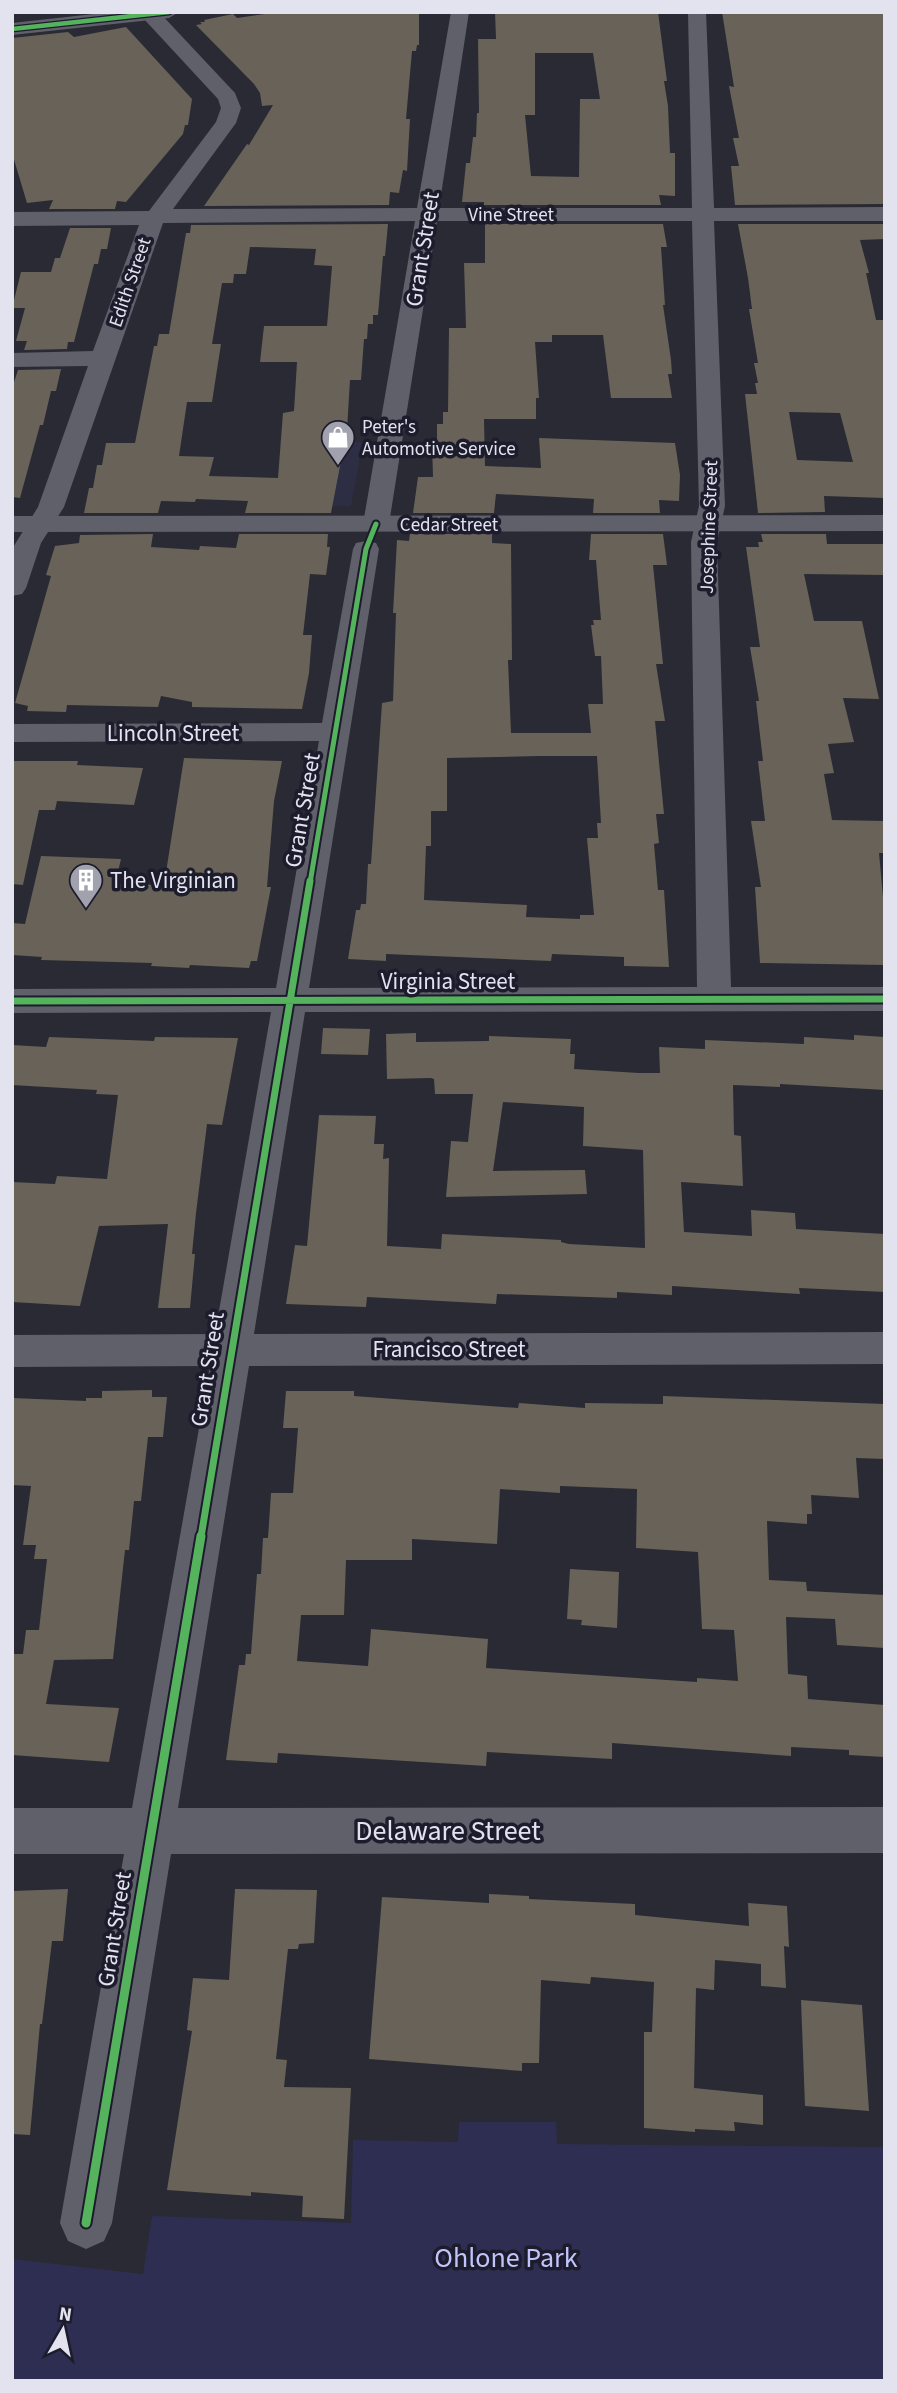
<svg xmlns="http://www.w3.org/2000/svg" width="897" height="2393" viewBox="0 0 897 2393" font-family="'Source Sans 3',sans-serif">
<style>
.built{fill:#2d2d43}
.green{fill:#2e2e52}
.building{fill:#686258;fill-rule:evenodd}
.lines{fill:none;stroke-linecap:round;stroke-linejoin:round}
.minor{fill:#60606a;fill-rule:evenodd}
.tertiary{fill:#60606a;fill-rule:evenodd}
.cycleway-far3-casing{stroke:#1c1c2d;stroke-width:7}
.cycleway-far2-casing{stroke:#1c1c2d;stroke-width:9}
.cycleway-far1-casing{stroke:#1c1c2d;stroke-width:11}
.cycleway-casing{stroke:#1c1c2d;stroke-width:13}
.cycleway-far3{stroke:#56b35d;stroke-width:4.5}
.cycleway-far2{stroke:#56b35d;stroke-width:5}
.cycleway-far1{stroke:#56b35d;stroke-width:7}
.cycleway{stroke:#56b35d;stroke-width:9}
.labels{text-anchor:middle;stroke-width:7;stroke-linejoin:round;paint-order:stroke}
.far-street-label{font-size:19px;fill:#e2e3ee;stroke:#1c1c2d}
.far-poi-label{font-size:19px;fill:#e2e3ee;stroke:#1c1c2d;text-anchor:start}
.street-label{font-size:23px;fill:#e2e3ee;stroke:#1c1c2d}
.poi-label{font-size:23px;fill:#e2e3ee;stroke:#1c1c2d;text-anchor:start}
.near-street-label{font-size:28px;fill:#e2e3ee;stroke:#1c1c2d}
.near-park-label{font-size:28px;fill:#c0c4fb;stroke:#1c1c2d}
</style>
<rect width="100%" height="100%" fill="#292a33"/>
<!-- built -->
<path class="built" d="M327,442H363L351,506L313,507Z"/>
<!-- green -->
<path class="green" d="M459,2122H556L557,2144L885,2147V2381H12V2259L143,2274L152,2216L351,2223L353,2140L458,2142Z"/>
<!-- building -->
<path class="building" d="M279,12H419V45H417L416,51H412L406,119H410L407,171L403,170L399,193L390,192L389,205L204,206L247,144L249,145L273,105L262,106L260,93L254,84L196,25L202,24L200,22H205L204,20L233,14L237,18Z
M495,12H658L667,81H664L668,106L670,153H675V196L659,195L661,205H484V202H462L466,163H470L473,137H476L477,113H479L478,39H496ZM535,53H593L600,99H580L579,177L531,176L525,115H535Z
M722,12H885V204L735,205L731,166H739L733,138H739L729,86L734,87Z
M126,27L192,99L188,125H185L183,134L126,202L117,201L115,209H49L53,200L27,203L12,153V38L68,32L74,37Z
M388,224L385,256H383L378,315H373V324H368L367,339H364L361,380H350L347,430L331,513H245L248,501L196,499L195,502L161,501L158,513H84L89,488H93L97,465H102L106,443H135L154,346H157L159,334H169L186,233H190L191,225ZM250,247L316,249L314,265L332,266L327,326H264L260,362H297L294,411L283,413L278,478L209,476L214,457L179,456L187,402H212L221,344H212L222,283H233L234,274H246Z
M485,224H663L667,247H661L665,305H663L671,360L672,374H668L672,398H611L603,335H552V342H535L539,398H536V419H484L485,466L541,468L539,438L675,443L680,475L679,501L659,500L660,513H593L594,499L496,494L494,513H413L418,477H433L432,443H437V424H443V412H448L449,328H466L464,263H485Z
M738,224H885V239L860,240L869,273H866L876,320H885V498L824,496L825,512L758,513L745,394H757L755,383H758L754,363H758L749,309H752L748,278ZM789,412L840,413L853,462L797,460Z
M70,228H111L107,249H101L98,264H94L74,342H68L67,349L24,350L27,341H16L25,308H12L21,272H51L55,258H60Z
M61,369L56,391H51L43,425H40L20,498L12,497V388L18,370Z
M153,534L151,547L199,550L200,546L236,548L239,534H328L327,547H330L326,575L310,574L303,635H312L309,673L302,709L192,707V702L161,696L158,707L67,705L66,712L27,711L28,706L15,703L51,576L46,575L55,546L79,543L80,535Z
M410,534H492V543L511,544L512,660H508L511,733H591L588,704H603L601,656H595L591,625H594L593,620H601L596,560H589L591,534H663L667,565H653L663,664H656L665,721H655L664,814H656L659,843L654,844L658,890H664L669,967L624,966V957L552,954L551,961L386,954V961L348,959L356,910H360L361,904H366L368,864H371L382,703L393,701L396,613H393L397,540L409,541ZM539,756H597L601,823H597L598,838H587L594,915H580V919L526,917L527,905L424,900L426,846H431V811H447V758Z
M761,534H826L827,544H885V575L804,574L814,621H862L879,699L843,698L854,742L828,744L834,773L824,774L832,820L885,821V853H879L885,919V965L760,963L755,887H761L751,821H765L758,761H763L756,701H759L750,647H760L746,547H759L758,542H763Z
M184,758L282,761L274,801L267,887H271L257,961H251L249,968L190,965L189,968L151,966L152,963L41,960L42,957L12,955V923L25,924L41,856L121,859L115,884L164,885Z
M12,761H78L77,765L143,768L134,805L57,801L55,810H39L23,885L12,884Z
M323,1028L370,1029L368,1055L321,1054Z
M416,1033V1042L489,1041V1036L571,1039L570,1054H575L574,1069L639,1073H660L659,1047L705,1049V1040L804,1044V1037L854,1040V1035L885,1037V1090L780,1084V1087L733,1085L734,1135L741,1136L743,1186L681,1182L684,1232L752,1236L751,1210L795,1213L796,1229L885,1234V1292L799,1288L800,1294L672,1286V1295L617,1292V1298L497,1294L496,1304L367,1297L366,1307L286,1304L295,1245L307,1246L319,1115L376,1116L374,1144H384L383,1159L389,1158L387,1246L441,1249L442,1234L561,1240V1242L569,1244L645,1248L643,1150L583,1146L584,1107L503,1102L493,1171L585,1170L587,1194L446,1197L451,1141L468,1142L473,1094H435L434,1079L431,1078L387,1079L386,1034Z
M49,1037L154,1041L155,1037L238,1038L222,1125L207,1124L196,1213L192,1254H195L190,1308H158L168,1224L99,1226L80,1306L12,1302V1182L55,1184L57,1176L107,1179L118,1095L96,1094L97,1090L12,1085V1045L46,1047Z
M152,1390V1397H167L163,1437H148L141,1501H134L129,1550H125L113,1659L54,1660L46,1704L119,1708L109,1762L12,1755V1654H23L26,1630H39L47,1559H34L36,1545H23L31,1486L12,1485V1398L86,1401V1398H102V1391Z
M286,1391H354V1396L518,1408L519,1403L585,1408V1403L663,1404V1396L885,1404V1459L856,1458L859,1498L811,1495L812,1514H807V1524L767,1521L769,1580L806,1582L807,1591L885,1595V1648L837,1645L835,1619L786,1617L788,1674L807,1676L808,1699L885,1705V1757L849,1755V1750L791,1747V1756L612,1743V1759L487,1752L486,1766L278,1753L277,1763L226,1760L239,1665H245L246,1654H251L257,1574H261L263,1538H268L271,1493H293L298,1428H283ZM560,1486L637,1489L636,1548L698,1552L702,1629L734,1630L738,1681L697,1678V1682L486,1668L488,1639L371,1629L368,1666L297,1661L301,1615H344L346,1560H412V1539L497,1544L500,1489L560,1493Z
M570,1569L619,1572L617,1628L581,1625L582,1620L567,1619Z
M68,1889L63,1941H52L42,2024H40L30,2135L12,2134V1891Z
M235,1889L317,1890L314,1943L299,1944L298,1949H288L276,2059L287,2060L284,2087L351,2088L344,2219L302,2217L303,2196L251,2192V2196L167,2190L192,2031L187,2030L193,1978L229,1980Z
M489,1894L529,1896V1899L635,1904V1915L749,1926L748,1903L787,1906L789,1947L784,1946L786,1988L761,1986V1964L715,1960L714,1990L696,1988L694,2088L763,2095V2125L734,2122L735,2131L695,2129V2132L644,2128V2032H652L654,1982L591,1977L590,1984L541,1980L539,2063H522V2071L369,2059L382,1897L489,1903Z
M801,2000L862,2005L869,2111L805,2106Z"/>
<g class="lines">
<!-- minor -->
<path class="minor" d="M142,12H159L235,93L241,108L236,123L173,209L417,208L451,12H469L439,208H692L688,12H706L714,208L885,207V221H714L725,506L717,542L731,987H885V1011L305,1012L254,1334L885,1332V1364L249,1366L178,1808L885,1807V1853L171,1854L112,2223L104,2241L86,2249L68,2241L60,2223L124,1854H12V1808H132L210,1366L12,1367V1335L215,1334L271,1012L12,1013V989L276,988L319,741L12,742V724L322,723L353,549L356,543L366,541L376,543L379,549L309,988L697,987L691,542L699,506L692,221H437L389,524L385,530L376,532L367,530L363,524L415,221L163,223L64,507L41,543L26,588L22,594L12,596V549L38,507L88,366L12,367V353L93,351L139,225L12,226V212L149,211L216,122L221,108L218,99L143,18Z"/>
<!-- tertiary -->
<path class="tertiary" d="M112,12H179L169,18L12,35V23Z
M885,515V531L12,532V516Z"/>
<defs>
<path id="cycleway-far3" d="M12,29L169,12"/>
<path id="cycleway-far2" d="M310,883L366,549L376,524"/>
<path id="cycleway-far1" d="M12,1001L885,999
M201,1537L310,881"/>
<path id="cycleway" d="M86,2223L201,1536"/>
</defs>
<!-- cycleway-far3 casing -->
<use href="#cycleway-far3" class="cycleway-far3-casing"/>
<!-- cycleway-far2 casing -->
<use href="#cycleway-far2" class="cycleway-far2-casing"/>
<!-- cycleway-far1 casing -->
<use href="#cycleway-far1" class="cycleway-far1-casing"/>
<!-- cycleway casing -->
<use href="#cycleway" class="cycleway-casing"/>
<!-- cycleway-far3 -->
<use href="#cycleway-far3" class="cycleway-far3"/>
<!-- cycleway-far2 -->
<use href="#cycleway-far2" class="cycleway-far2"/>
<!-- cycleway-far1 -->
<use href="#cycleway-far1" class="cycleway-far1"/>
<!-- cycleway -->
<use href="#cycleway" class="cycleway"/>
</g>
<!-- icons -->
<defs>
<symbol id="shop-pin" viewBox="-11 -11 22 30"><path d="M0 17L-7.5 6A9.5 9.5 0 1 1 7.5 6Z" fill="#a1a2ad" stroke="#1c1c2d"/><path d="M-5-2.5h2.3a2.7 3.5 0 0 1 5.4 0H5L5.5 6h-11ZM-1.5-2.5h3a1.5 2.3 0 0 0-3 0Z" fill="#fff"/></symbol>
<symbol id="building-pin" viewBox="-11 -11 22 30"><path d="M0 17L-7.5 6A9.5 9.5 0 1 1 7.5 6Z" fill="#a1a2ad" stroke="#1c1c2d"/><path d="M-4-6H4V6H1V3H-1V6H-4ZM-2.5-4.3h1.7v1.8h-1.7ZM.8-4.3h1.7v1.8H.8ZM-2.5-1h1.7V.8h-1.7ZM.8-1h1.7V.8H.8Z" fill="#fff"/></symbol>
</defs>
<g fill-rule="evenodd">
<use href="#shop-pin" x="319" y="418" width="38" height="52"/>
<use href="#building-pin" x="67" y="861" width="38" height="52"/>
</g>
<g class="labels">
<!-- far-street labels -->
<g class="far-street-label">
<text x="511" y="221">Vine Street</text>
<text transform="translate(129 282) rotate(-71)" y="7">Edith Street</text>
<text x="449" y="531">Cedar Street</text>
<text transform="translate(708 527) rotate(-88)" y="7">Josephine Street</text>
</g>
<!-- far-poi labels -->
<g class="far-poi-label">
<text x="362" y="433">Peter's<tspan x="362" dy="22">Automotive Service</tspan></text>
</g>
<!-- street labels -->
<g class="street-label">
<text transform="translate(422 249) rotate(-81)" y="8">Grant Street</text>
<text x="173" y="741">Lincoln Street</text>
<text transform="translate(302 810) rotate(-80)" y="8">Grant Street</text>
<text x="448" y="989">Virginia Street</text>
<text x="449" y="1357">Francisco Street</text>
<text transform="translate(207 1369) rotate(-81)" y="8">Grant Street</text>
<text transform="translate(114 1929) rotate(-81)" y="8">Grant Street</text>
</g>
<!-- poi labels -->
<g class="poi-label">
<text x="110" y="888">The Virginian</text>
</g>
<!-- near-street labels -->
<g class="near-street-label">
<text x="448" y="1840">Delaware Street</text>
</g>
<!-- near-park labels -->
<g class="near-park-label">
<text x="506" y="2267">Ohlone Park</text>
</g>
</g>
<!-- border -->
<rect width="897" height="2393" fill="none" stroke="#e2e3ee" stroke-width="28"/>
<!-- north arrow -->
<g transform="translate(63 2330) rotate(9)" stroke="#1c1c2d" stroke-width="5" paint-order="stroke">
<path d="M0-5L12 26L0 18L-12 26Z" fill="#e2e3ee"/>
<text y="-10" font-size="19" font-weight="bold" text-anchor="middle" fill="#e2e3ee">N</text>
</g>
</svg>
